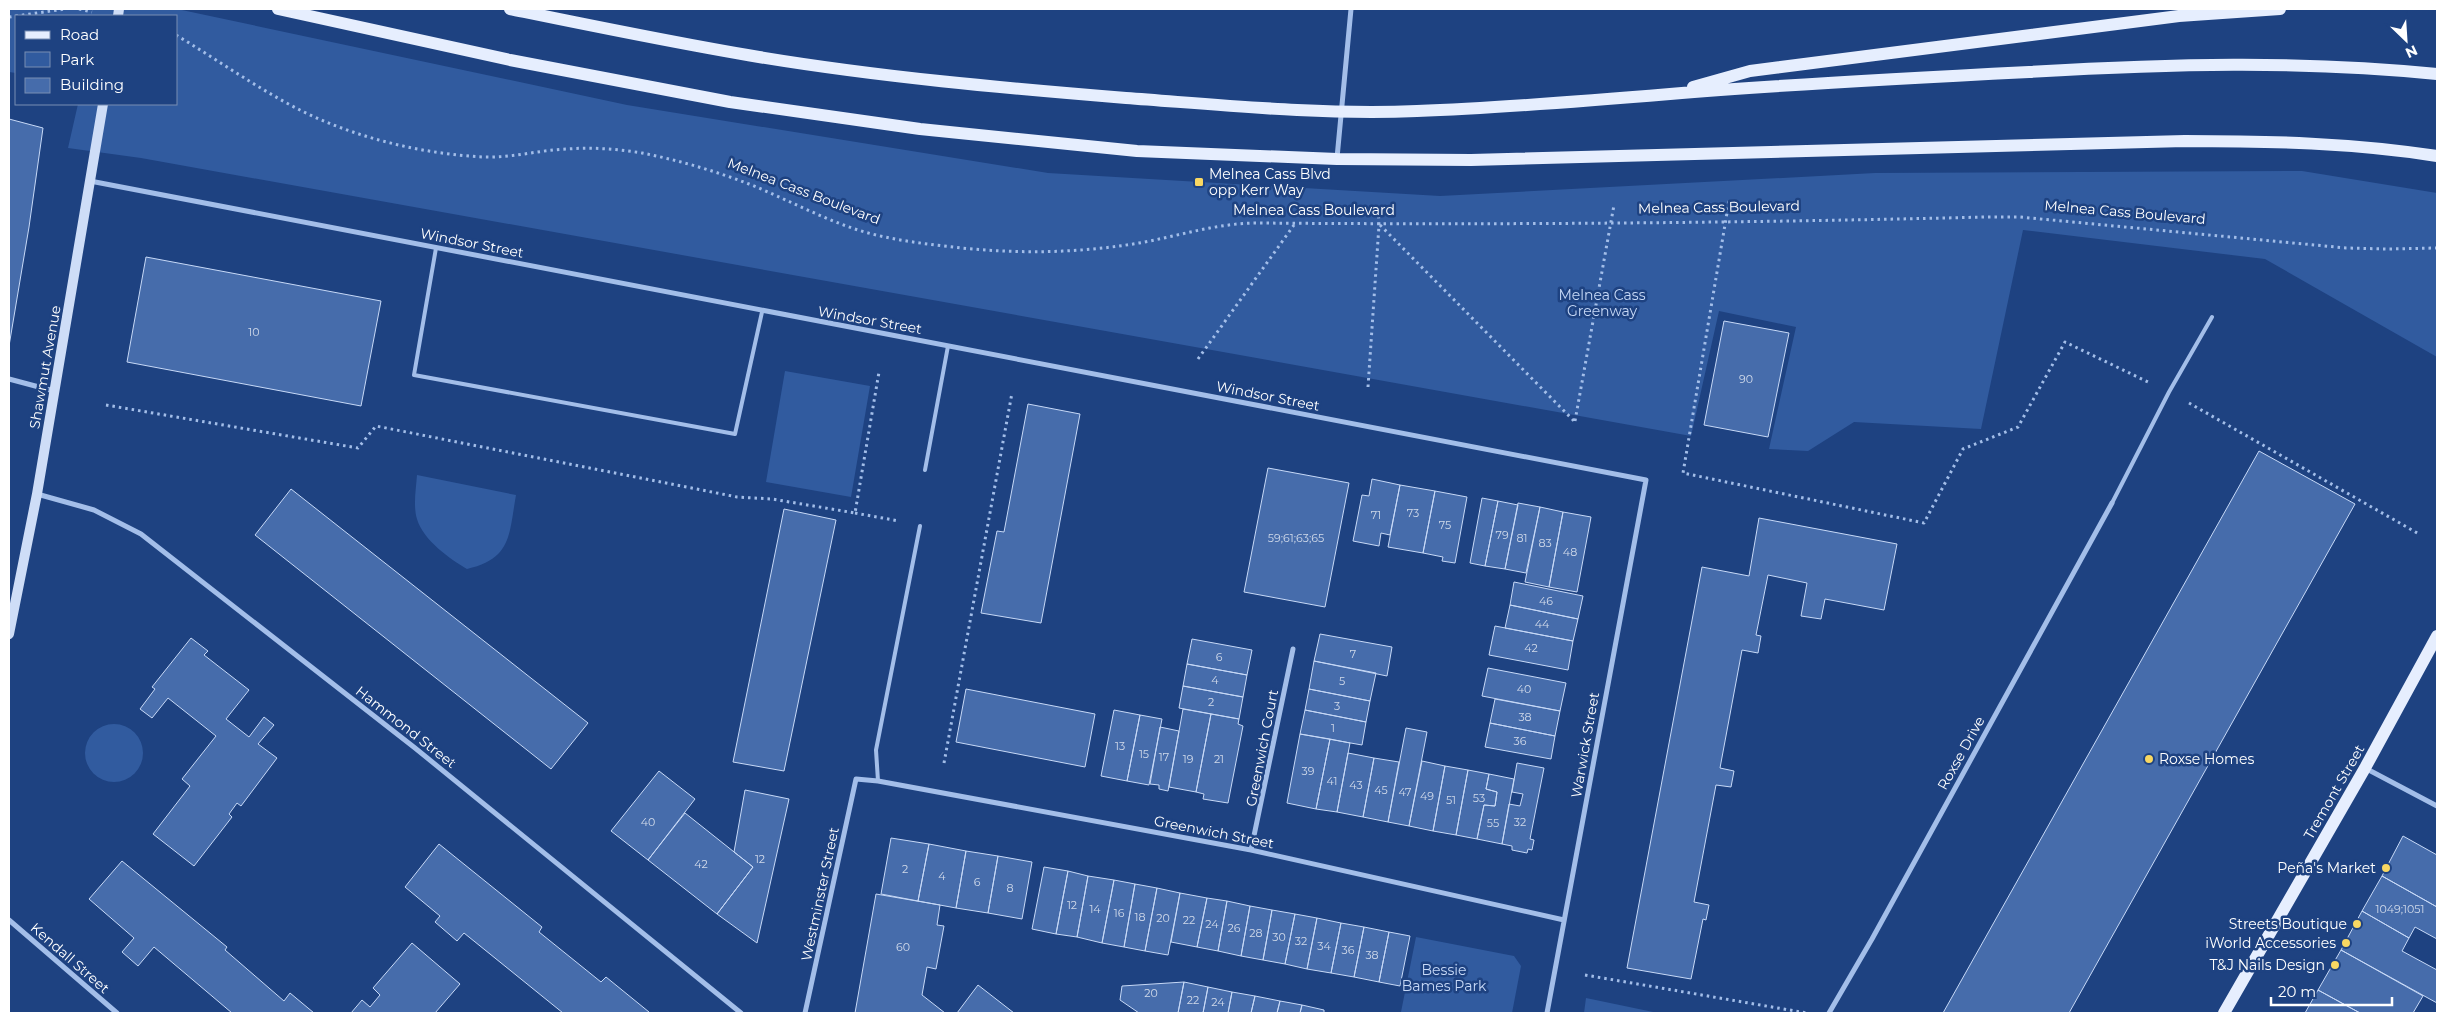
<svg xmlns="http://www.w3.org/2000/svg" width="2446" height="1022" viewBox="0 0 2446 1022" font-family="Montserrat,sans-serif">
<style>
.green{fill:#315b9f}
.building{fill:#466cab;stroke:#c7d9f7}
.lines{fill:none;stroke-linecap:round;stroke-linejoin:round}
.path{stroke:#a3bee9;stroke-width:3;stroke-dasharray:2.5 4;stroke-linecap:butt}
.lane{stroke:#a3bee9;stroke-width:4}
.street{stroke:#a3bee9;stroke-width:5}
.secondary{stroke:#ceddf7;stroke-width:10}
.primary{stroke:#e6eefe;stroke-width:12}
.poi-dot{fill:#f8d762;stroke:#1e4281;stroke-width:2}
.labels{text-anchor:middle;stroke-width:5;stroke-linejoin:round;paint-order:stroke}
.number-label{font-size:11px;fill:#d1daea}
.poi-label{font-size:14px;fill:#fff;stroke:#1e4281;text-anchor:end}
.street-label{font-size:14px;fill:#fff;stroke:#1e4281}
.park-label{font-size:14px;fill:#c7d9f7;stroke:#1e4281}
</style>
<rect width="100%" height="100%" fill="#1e4281"/>
<!-- green -->
<path class="green" d="M9,9H177L627,105L1048,173L1440,196L1875,173L2302,171L2437,193V357L2265,259L2023,230L1981,429L1854,422L1808,451L1769,449L1796,327L1719,311L1691,436L141,158L68,148L78,104H176V16H16V73L9,72Z
M785,371L870,386L851,497L766,482Z
M417,475L516,495C509,534 512,559 467,569C450,559 423,540 417,519C413,506 416,489 417,475Z
M85 753a29 29 0 1 1 58 0a29 29 0 1 1-58 0Z
M1416,937L1514,956L1521,966L1512,1013H1394L1401,1012Z
M1586,998L1658,1013H1584Z"/>
<!-- building -->
<path class="building" d="M9,119L43,128L29,227L9,346Z
M146,257L381,301L361,406L127,362Z
M1724,321L1789,333L1768,437L1704,425Z
M1028,404L1080,414L1041,623L981,613L997,531L1004,532Z
M2259,451L2355,504L2069,1013H1943Z
M1268,468L1349,483L1325,607L1244,592Z
M1372,479L1400,485L1390,535L1381,533L1379,546L1353,541L1362,495L1369,496Z
M1400,485L1435,491L1423,553L1388,547Z
M291,489L588,723L551,769L255,535Z
M1435,491L1467,497L1455,563L1442,561L1443,557L1423,553Z
M1482,498L1498,501L1485,566L1470,563Z
M1498,501L1518,505L1505,569L1485,566Z
M1518,503L1540,507L1526,573L1505,569Z
M1540,507L1563,512L1549,587L1525,582Z
M784,509L836,520L784,771L733,762Z
M1563,512L1591,517L1577,592L1549,587Z
M1759,518L1897,544L1884,610L1825,599L1821,619L1801,616L1807,583L1768,575L1756,635L1761,636L1758,653L1742,650L1720,768L1734,771L1731,787L1716,785L1694,902L1709,905L1706,920L1703,919L1691,979L1627,968L1702,567L1749,576Z
M1514,582L1583,596L1578,619L1510,605Z
M1510,605L1578,619L1573,641L1505,628Z
M1495,626L1573,641L1568,670L1489,655Z
M1320,634L1392,647L1387,676L1314,661Z
M191,638L208,651L204,655L249,690L226,719L249,737L264,717L274,725L258,744L277,758L241,806L237,803L229,814L232,817L194,866L153,834L190,786L182,779L216,736L168,698L152,718L140,709L155,689L152,687Z
M1192,639L1252,650L1247,675L1187,664Z
M1314,661L1376,673L1370,701L1309,689Z
M1187,664L1247,675L1243,697L1183,686Z
M1488,668L1566,683L1560,711L1482,696Z
M1183,686L1243,697L1239,719L1179,708Z
M966,689L1095,714L1085,767L956,742Z
M1309,689L1370,701L1366,722L1305,710Z
M1495,699L1560,711L1555,736L1490,723Z
M1183,709L1211,714L1196,792L1169,787Z
M1114,710L1140,715L1127,781L1101,776Z
M1305,710L1366,722L1362,745L1300,734Z
M1211,714L1239,719L1238,724L1243,726L1228,803L1203,799L1204,794L1196,792Z
M1140,715L1162,719L1149,785L1127,781Z
M1490,723L1555,736L1551,759L1485,747Z
M1160,727L1179,731L1168,791L1159,789V785L1150,784Z
M1406,728L1427,732L1409,826L1388,822Z
M1300,734L1330,739L1316,809L1287,803Z
M1330,739L1350,743L1337,812L1316,809Z
M1348,753L1374,758L1363,817L1337,812Z
M1374,758L1399,762L1388,822L1363,817Z
M1422,761L1445,766L1433,831L1409,826Z
M1517,763L1544,768L1530,839L1534,840L1532,850L1528,849L1527,853L1512,850V846L1502,844L1509,804L1520,806L1523,794L1512,792Z
M1445,766L1468,770L1456,835L1433,831Z
M1468,770L1489,774L1486,789L1497,792L1495,806L1484,805L1477,839L1456,835Z
M659,771L695,799L648,860L611,831Z
M1489,774L1514,779L1502,844L1477,839L1484,805L1495,806L1497,792L1486,789Z
M745,790L789,799L757,943L717,914L753,867L734,852Z
M685,813L753,867L717,914L648,860Z
M2403,836L2437,855V907L2382,876Z
M891,838L929,844L918,901L881,894Z
M439,844L542,927L539,932L601,982L606,977L649,1012L648,1013H563L464,933L457,941L435,922L440,916L405,887Z
M929,844L966,851L956,908L918,901Z
M966,851L998,856L988,913L956,908Z
M998,856L1032,862L1022,919L988,913Z
M122,861L227,947L225,950L284,1001L290,993L314,1013H232L154,947L138,966L122,952L134,938L89,899Z
M1044,867L1068,871L1056,934L1032,929Z
M1068,871L1088,876L1077,937L1056,934Z
M1088,876L1114,880L1102,943L1077,937Z
M2382,876L2437,907V939L2415,927L2409,938L2362,911Z
M1114,880L1135,884L1124,947L1102,943Z
M1135,884L1157,888L1145,951L1124,947Z
M1157,888L1180,893L1168,955L1145,951Z
M1180,893L1207,898L1197,947L1171,942Z
M876,894L940,905L937,925L944,926L936,969L927,967L922,995L945,1013H855Z
M1207,898L1227,901L1218,951L1197,947Z
M1227,901L1250,906L1241,956L1218,951Z
M1250,906L1272,910L1263,960L1241,956Z
M1272,910L1295,914L1285,964L1263,960Z
M2362,911L2409,938L2402,951L2437,970V1003L2341,950Z
M1295,914L1317,918L1307,969L1285,964Z
M1317,918L1341,923L1331,973L1307,969Z
M1341,923L1364,927L1354,977L1331,973Z
M1364,927L1389,932L1379,982L1354,977Z
M1389,932L1410,936L1400,986L1379,982Z
M412,943L460,984L435,1013H351L362,1000L370,1007L380,995L373,988Z
M2341,950L2423,996L2413,1013H2360L2318,990Z
M1184,982L1208,987L1203,1013H1178Z
M1184,982L1178,1013H1139L1120,1000L1122,986Z
M978,985L1014,1013H957Z
M1208,987L1232,992L1228,1013H1203Z
M2318,990L2360,1013H2305Z
M1232,992L1255,996L1251,1013H1228Z
M1255,996L1280,1001L1277,1013H1251Z
M1280,1001L1302,1005L1300,1013H1277Z
M1302,1005L1324,1010V1013H1300Z"/>
<g class="lines">
<!-- path -->
<path class="path" d="M79,9L92,12
M9,17L65,9
M176,35C216,59 254,86 296,108C352,137 421,154 484,157C513,158 539,150 567,149C592,147 617,149 642,153C678,160 715,171 749,184C784,198 817,216 852,228C887,240 926,244 962,248C1022,254 1080,253 1139,243C1179,236 1217,223 1258,223C1501,225 1744,223 1986,217H2020L2346,248L2388,249L2437,248
M1729,201L1683,473L1924,523L1963,449L2018,427L2065,342L2148,382
M1380,225L1575,422
M1198,359L1294,225
M1368,387L1379,225L1378,205
M2189,403L2419,534
M106,405L358,448L376,426L737,497L772,499L855,513L879,372
M1575,421L1614,205
M855,513L899,521
M944,763L1012,393
M1585,975L1807,1013"/>
<!-- lane -->
<path class="lane" d="M436,248L414,375L735,434L762,312
M925,470L948,346
M2112,503L2169,392L2212,317
M878,781L876,750L920,526"/>
<!-- street -->
<path class="street" d="M1337,158L1351,9
M90,181L1646,480L1547,1013
M9,379L54,391
M37,494L94,510L141,534L415,748L741,1013
M2365,768L2437,806
M1251,850L1293,649
M9,920L117,1013
M805,1013L856,779L878,781L1251,850L1564,920
M1829,1013L1872,939L2112,503"/>
<!-- secondary -->
<path class="secondary" d="M118,16L119,9
M9,634L37,494L103,104"/>
<!-- primary -->
<path class="primary" d="M278,9L510,60L730,102L920,129L1137,151L1337,159L1471,160L2185,141C2270,141 2353,143 2437,156
M510,9C593,26 675,43 759,57C880,77 1003,88 1126,98C1223,105 1320,115 1417,111C1502,108 1586,101 1670,94C1789,84 1909,78 2029,72C2166,64 2301,60 2437,74
M1693,87L1750,71L2179,16L2280,9
M2224,1013L2365,768L2437,636"/>
</g>
<!-- markers -->
<g class="poi-dot">
<rect x="1194" y="177" width="10" height="10" rx="2.5"/>
<circle cx="2149" cy="759" r="5"/>
<circle cx="2386" cy="868" r="5"/>
<circle cx="2357" cy="924" r="5"/>
<circle cx="2346" cy="943" r="5"/>
<circle cx="2335" cy="965" r="5"/>
</g>
<g class="labels">
<!-- number labels -->
<g class="number-label">
<text x="254" y="336">10</text>
<text x="1746" y="383">90</text>
<text x="1413" y="517">73</text>
<text x="1376" y="519">71</text>
<text x="1445" y="529">75</text>
<text x="1502" y="539">79</text>
<text x="1296" y="542">59;61;63;65</text>
<text x="1522" y="542">81</text>
<text x="1545" y="547">83</text>
<text x="1570" y="556">48</text>
<text x="1546" y="605">46</text>
<text x="1542" y="628">44</text>
<text x="1531" y="652">42</text>
<text x="1353" y="658">7</text>
<text x="1219" y="661">6</text>
<text x="1215" y="684">4</text>
<text x="1342" y="685">5</text>
<text x="1524" y="693">40</text>
<text x="1211" y="706">2</text>
<text x="1337" y="710">3</text>
<text x="1525" y="721">38</text>
<text x="1333" y="732">1</text>
<text x="1520" y="745">36</text>
<text x="1120" y="750">13</text>
<text x="1144" y="758">15</text>
<text x="1164" y="761">17</text>
<text x="1188" y="763">19</text>
<text x="1219" y="763">21</text>
<text x="1308" y="775">39</text>
<text x="1332" y="785">41</text>
<text x="1356" y="789">43</text>
<text x="1381" y="794">45</text>
<text x="1405" y="796">47</text>
<text x="1427" y="800">49</text>
<text x="1479" y="802">53</text>
<text x="1451" y="804">51</text>
<text x="648" y="826">40</text>
<text x="1520" y="826">32</text>
<text x="1493" y="827">55</text>
<text x="760" y="863">12</text>
<text x="701" y="868">42</text>
<text x="905" y="873">2</text>
<text x="942" y="880">4</text>
<text x="977" y="886">6</text>
<text x="1010" y="892">8</text>
<text x="1072" y="909">12</text>
<text x="1095" y="913">14</text>
<text x="2400" y="913">1049;1051</text>
<text x="1119" y="917">16</text>
<text x="1140" y="921">18</text>
<text x="1163" y="922">20</text>
<text x="1189" y="924">22</text>
<text x="1212" y="928">24</text>
<text x="1234" y="932">26</text>
<text x="1256" y="937">28</text>
<text x="1279" y="941">30</text>
<text x="1301" y="945">32</text>
<text x="1324" y="950">34</text>
<text x="903" y="951">60</text>
<text x="1348" y="954">36</text>
<text x="1372" y="959">38</text>
<text x="1151" y="997">20</text>
<text x="1193" y="1004">22</text>
<text x="1218" y="1006">24</text>
</g>
<!-- poi labels -->
<g class="poi-label">
<text x="1209" y="179" text-anchor="start">Melnea Cass Blvd<tspan x="1209" dy="16">opp Kerr Way</tspan></text>
<text x="2159" y="764" text-anchor="start">Roxse Homes</text>
<text x="2376" y="873">Peña's Market</text>
<text x="2347" y="929">Streets Boutique</text>
<text x="2336" y="948">iWorld Accessories</text>
<text x="2325" y="970">T&amp;J Nails Design</text>
</g>
<!-- street labels -->
<g class="street-label">
<text transform="translate(804 191) rotate(21)" y="5">Melnea Cass Boulevard</text>
<text transform="translate(1719 207) rotate(-1)" y="5">Melnea Cass Boulevard</text>
<text x="1314" y="215">Melnea Cass Boulevard</text>
<text transform="translate(2125 212) rotate(5)" y="5">Melnea Cass Boulevard</text>
<text transform="translate(472 243) rotate(11)" y="5">Windsor Street</text>
<text transform="translate(870 320) rotate(10)" y="5">Windsor Street</text>
<text transform="translate(45 367) rotate(-80)" y="5">Shawmut Avenue</text>
<text transform="translate(1268 396) rotate(11)" y="5">Windsor Street</text>
<text transform="translate(406 727) rotate(38)" y="5">Hammond Street</text>
<text transform="translate(1585 745) rotate(-80)" y="5">Warwick Street</text>
<text transform="translate(1262 748) rotate(-79)" y="5">Greenwich Court</text>
<text transform="translate(1961 753) rotate(-61)" y="5">Roxse Drive</text>
<text transform="translate(2334 792) rotate(-60)" y="5">Tremont Street</text>
<text transform="translate(1214 832) rotate(11)" y="5">Greenwich Street</text>
<text transform="translate(820 894) rotate(-78)" y="5">Westminster Street</text>
<text transform="translate(70 958) rotate(41)" y="5">Kendall Street</text>
</g>
<!-- park labels -->
<g class="park-label">
<text x="1602" y="300">Melnea Cass<tspan x="1602" dy="16">Greenway</tspan></text>
<text x="1444" y="975">Bessie<tspan x="1444" dy="16">Bames Park</tspan></text>
</g>
</g>
<!-- border -->
<rect width="2446" height="1022" fill="none" stroke="#ffffff" stroke-width="20"/>
<!-- legend -->
<rect x="15" y="15" width="162" height="90" fill="#1e4281" stroke="#788eb3"/>
<rect x="25" y="31" width="25" height="8" fill="#e6eefe" stroke="#788eb3"/>
<text x="60" y="40" font-size="15" fill="#ffffff">Road</text>
<rect x="25" y="52" width="25" height="15" fill="#315b9f" stroke="#788eb3"/>
<text x="60" y="65" font-size="15" fill="#ffffff">Park</text>
<rect x="25" y="78" width="25" height="15" fill="#466cab" stroke="#788eb3"/>
<text x="60" y="90" font-size="15" fill="#ffffff">Building</text>
<!-- north arrow -->
<g transform="translate(2406 40) rotate(155)" stroke="#1e4281" stroke-width="4" paint-order="stroke">
<path d="M0-4L9 19L0 12L-9 19Z" fill="#ffffff"/>
<text y="-8" font-size="14" font-weight="bold" text-anchor="middle" fill="#ffffff">N</text>
</g>
<!-- scale -->
<path d="M2271 997v8h121v-8" fill="none" stroke="#ffffff" stroke-width="2.5"/>
<text x="2278" y="997" font-size="15" fill="#ffffff" stroke="#1e4281" stroke-width="4" paint-order="stroke">20 m</text>
</svg>
